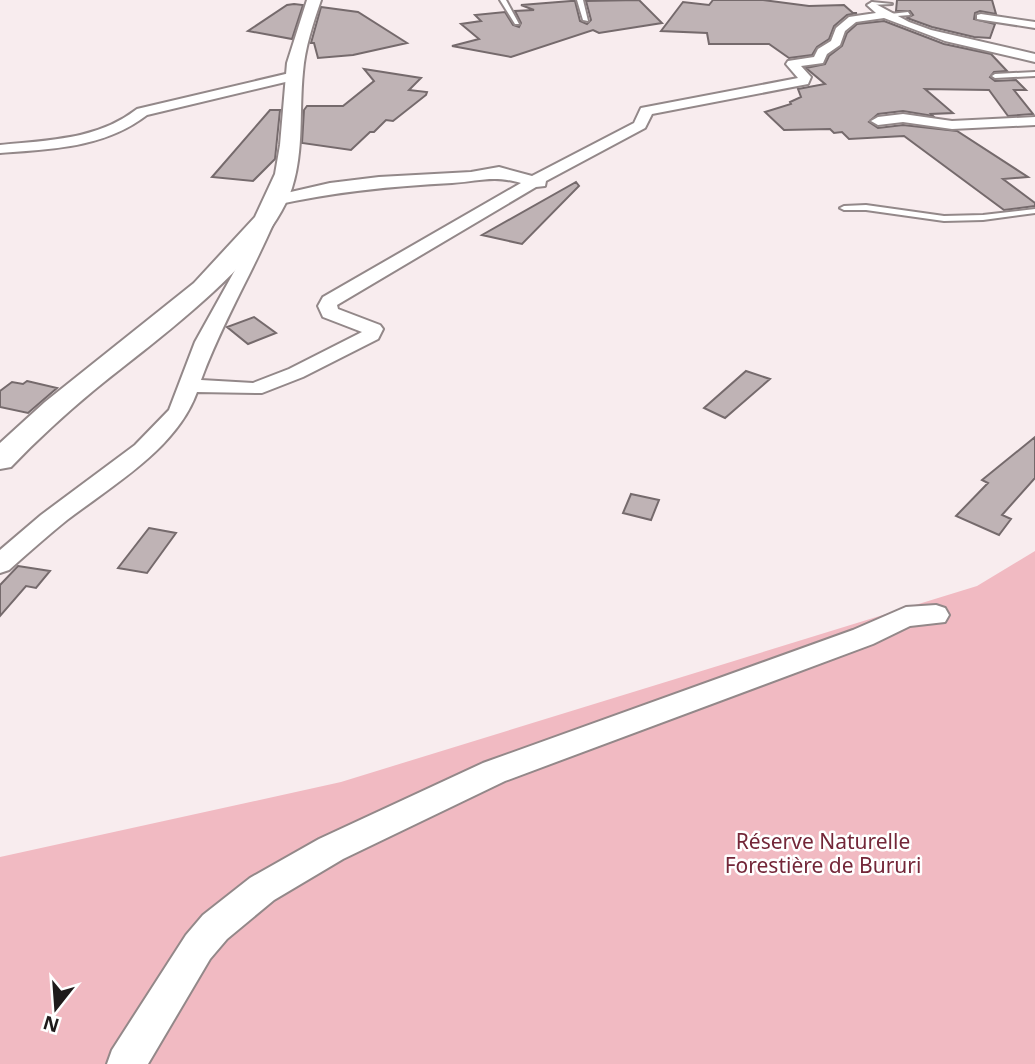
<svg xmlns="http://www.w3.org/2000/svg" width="1035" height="1064" viewBox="0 0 1035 1064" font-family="'Noto Sans',sans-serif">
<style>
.green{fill:#f1bac2}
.building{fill:#bfb3b5;stroke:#756a6c;stroke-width:2}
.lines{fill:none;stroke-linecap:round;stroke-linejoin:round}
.lane-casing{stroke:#938889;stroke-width:4}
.street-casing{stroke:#938889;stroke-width:4}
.secondary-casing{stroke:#938889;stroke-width:4}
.lane{fill:#fff;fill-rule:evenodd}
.street{fill:#fff;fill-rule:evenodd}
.secondary{fill:#fff;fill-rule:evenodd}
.labels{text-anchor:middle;stroke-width:5;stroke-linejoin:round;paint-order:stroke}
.near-park-label{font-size:21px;fill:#732638;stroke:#fff}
</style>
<rect width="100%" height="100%" fill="#f8ecee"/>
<!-- green -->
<path class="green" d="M1035,551V1064H0V857L341,782L977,586Z"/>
<!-- building -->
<path class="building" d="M639,0L662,23L599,33L593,30L511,57L452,46L479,39L461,24L481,21L475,15L505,12L513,25L519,27L521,23L515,11L534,10L521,5L571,1H575L580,21L587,24L591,20L586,1Z
M713,0H763L809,6L844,5L853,13H857L847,15L834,26L829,39L817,47L812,55L789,58L769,44H709L707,33L661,31L683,2L709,5Z
M897,0H992L996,14L980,11L975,13L974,19L995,24L990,38L974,37L932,27L907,18L913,15L910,11H896Z
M294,4L303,5L292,39L248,31L287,5Z
M321,7L358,12L407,43L353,55L318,58L314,43H311Z
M884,21L944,44L991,54L1007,71L994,72L990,77L995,81L1016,80L1026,90H1014L1033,114L1008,116L989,90L925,89L953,113L931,114L933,116L903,111L878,114L869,122L878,128L903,125L957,131L1028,177L1003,179L1035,203V206L1004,210L904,136L849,139L842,132L834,133L830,129L784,130L765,112L791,104L790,102L801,97L798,89L825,84L806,68L825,64L829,56L842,46L847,33L857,24Z
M364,69L421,78L409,90L427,92L426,95L393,121L386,120L374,132H370L351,150L302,143L304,110L307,106H343L374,81Z
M270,110H280L275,159L253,181L212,177Z
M576,182L579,186L522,244L482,235Z
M254,317L276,333L248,344L227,327Z
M746,371L770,379L725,418L704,408Z
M27,381L57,388L28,413L0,407V391L12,382L23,384Z
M1035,437V478L1002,515L1011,519L999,535L956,516L988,483L982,480Z
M631,494L659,500L651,520L623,513Z
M149,528L176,533L147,573L118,568Z
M18,566L50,571L36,588L26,586L0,616V585Z"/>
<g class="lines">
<defs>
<path id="lane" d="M500,0H506L519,24H515Z
M577,0H583L588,21L583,20Z
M872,2L892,4L870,5Z
M908,12L910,15L884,17L881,15Z
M1035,72V76L995,78L992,76L995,74Z
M866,205L944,216L983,215L1035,209V213L983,220L944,221L866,210H844L840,208L844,206Z"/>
<path id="street" d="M872,2L909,22L931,30L1035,54V62L945,41L884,18L856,22L845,31L840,45L827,54L823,63L801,66L811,77L808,84L652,114L645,128L546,181L545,186L536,187L337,305L338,309L380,325L383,329L378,339L303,377L262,393L197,392C177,448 113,485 67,520C47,536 28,553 9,570L0,573V550L41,515L135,445L169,410L195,342L239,263L260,219L266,217L274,222C251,275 221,325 201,380L253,383L289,369L362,332L323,317L318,306L323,297L521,183C493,175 480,181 452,183C392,186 334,192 275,205L267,200L269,197L330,183L379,177L471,172L499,167L532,176L634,123L641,108L798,78L786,64L788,61L814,57L818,49L831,41L836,28L849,17L876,13L867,5Z
M981,14L1035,22V28L977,19V15Z
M294,72L300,76L298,79L147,115C104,148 52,149 0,153V145C49,140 97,140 137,109Z
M903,114L952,121L1035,117V125L952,129L903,122L878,125L871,121L878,117Z
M936,605L945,608L949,615L945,622L910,626L873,644L505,781L343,859L274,900L227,939L210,959L148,1064H107L112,1050L186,935L203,915L250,878L319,839L483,763L853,630L906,607Z"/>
<path id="secondary" d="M307,0H321C313,24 305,47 303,72C299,111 304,150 292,188C266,263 154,341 93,391C64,415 37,440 11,467L0,469V443L45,402L194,283L255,217L275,174L280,145L287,63Z"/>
</defs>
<!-- lane casing -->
<use href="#lane" class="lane-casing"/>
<!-- street casing -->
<use href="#street" class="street-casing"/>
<!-- secondary casing -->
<use href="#secondary" class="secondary-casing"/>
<!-- lane -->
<use href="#lane" class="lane"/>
<!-- street -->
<use href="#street" class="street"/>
<!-- secondary -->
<use href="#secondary" class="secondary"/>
</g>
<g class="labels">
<!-- near-park labels -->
<g class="near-park-label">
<text x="823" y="849">Réserve Naturelle<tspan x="823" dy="24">Forestière de Bururi</tspan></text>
</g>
</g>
<!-- north arrow -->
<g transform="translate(56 1008) rotate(197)" stroke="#ffffff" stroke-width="5" paint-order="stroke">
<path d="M0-5L12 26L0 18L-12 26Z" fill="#1e1a1a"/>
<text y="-10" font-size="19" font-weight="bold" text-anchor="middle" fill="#1e1a1a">N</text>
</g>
</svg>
